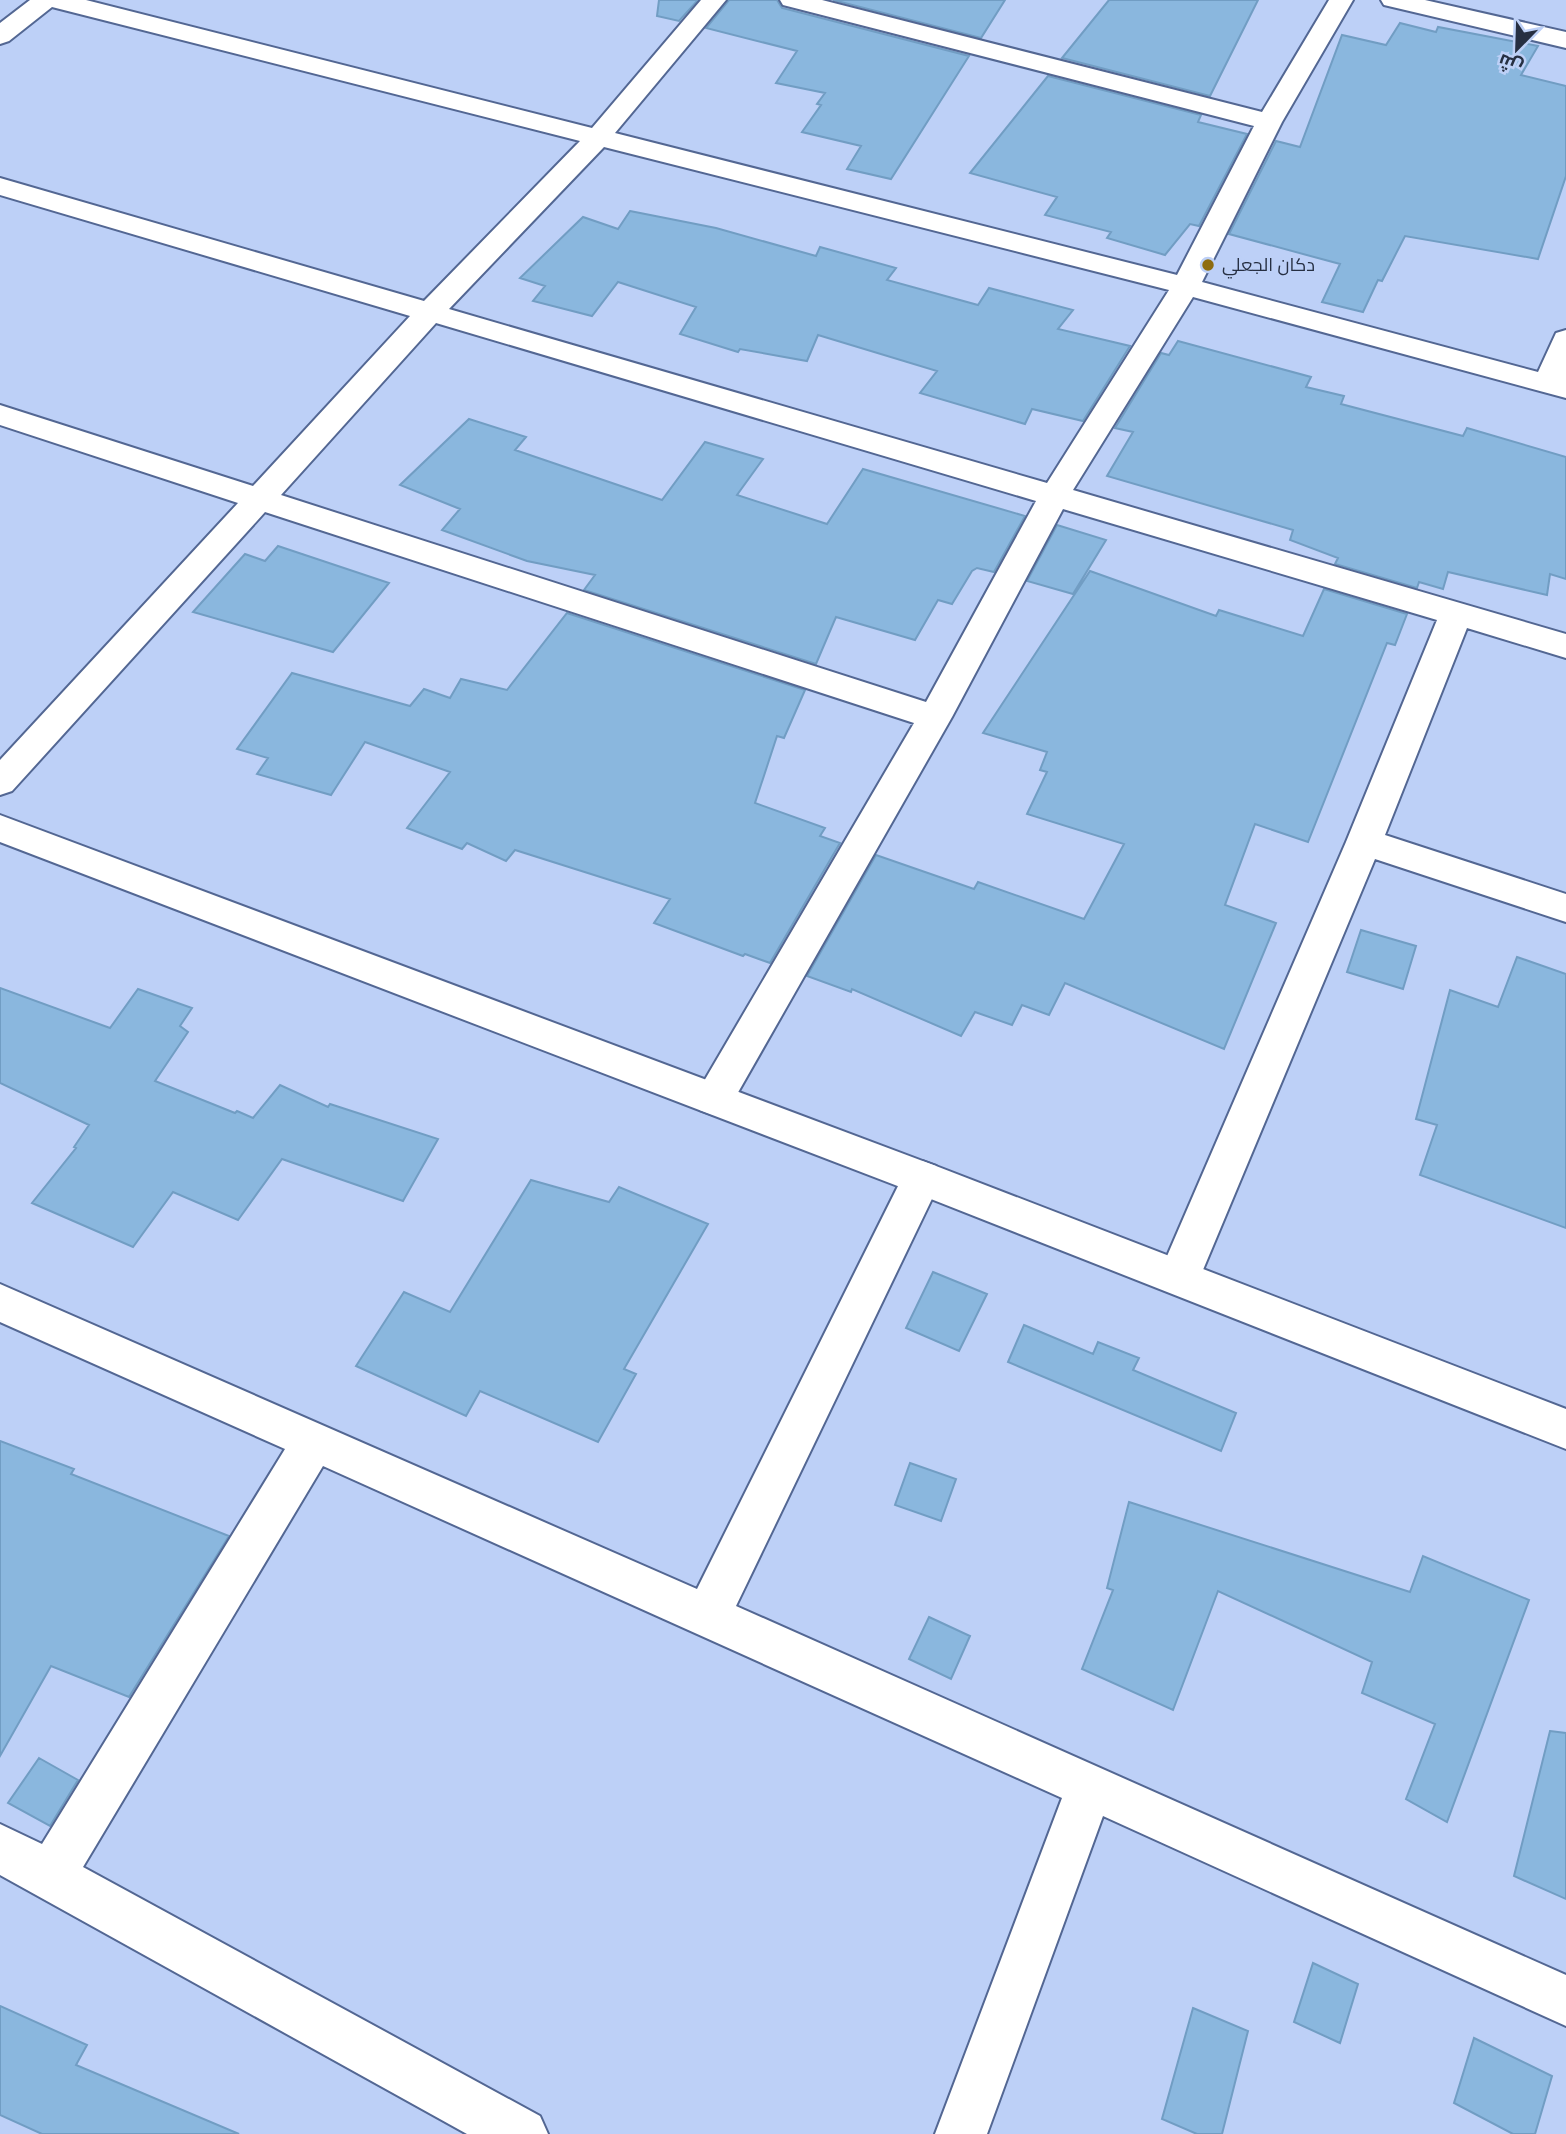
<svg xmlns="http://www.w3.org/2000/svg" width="1566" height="2134" viewBox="0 0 1566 2134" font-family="Raleway,Cairo,sans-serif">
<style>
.building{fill:#8ab7de;stroke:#719dc3;stroke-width:2}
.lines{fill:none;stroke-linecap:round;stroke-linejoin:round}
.minor-casing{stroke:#536793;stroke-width:4}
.tertiary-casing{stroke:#536793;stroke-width:4}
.minor{fill:#fff;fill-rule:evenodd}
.tertiary{fill:#fff;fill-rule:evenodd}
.poi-dot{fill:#8e6c10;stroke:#bdd0f7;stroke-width:2.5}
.labels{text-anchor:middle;stroke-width:5;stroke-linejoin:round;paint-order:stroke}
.far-poi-label{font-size:18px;fill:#262f42;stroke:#bdd0f7;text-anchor:start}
</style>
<rect width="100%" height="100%" fill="#bdd0f7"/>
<!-- building -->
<path class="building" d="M659,0H698L679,21L657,16Z
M729,0H777L782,8L969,56L891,179L847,169L861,146L802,132L821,105L817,104L825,93L776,83L797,51L706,28Z
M833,0H1005L981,38Z
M1109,0H1258L1210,96L1062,58Z
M1400,23L1436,32L1438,27L1538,46L1521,75L1566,86V176L1538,259L1405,236L1382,281L1378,280L1363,312L1322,302L1340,264L1229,234L1276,141L1300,147L1342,35L1386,45Z
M1048,76L1201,115L1198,122L1247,134L1199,226L1190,224L1165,255L1107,238L1111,232L1045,215L1057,197L970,173Z
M630,211L716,228L816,256L820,247L896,268L887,280L978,305L989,288L1073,310L1058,329L1130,346L1083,421L1032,409L1025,424L920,393L937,371L818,335L807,361L740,349L738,352L680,334L696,307L618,282L592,316L533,301L545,286L520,278L583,217L618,229Z
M1178,341L1311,377L1306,387L1344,396L1341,404L1463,436L1467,428L1566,457V579L1550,574L1547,595L1448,572L1443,589L1419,582L1417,588L1335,564L1338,558L1290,540L1293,530L1107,476L1133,432L1115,428L1161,353L1169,355Z
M469,419L526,437L515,450L662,500L705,442L763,459L737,495L827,524L863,469L1025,516L994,572L977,568L972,571L952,604L938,600L915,640L836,617L816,664L584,590L595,575L527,561L442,530L460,509L400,485Z
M1057,525L1106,540L1073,594L1027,581Z
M278,546L389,583L333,652L193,612L245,554L265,561Z
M1090,571L1216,616L1219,610L1303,636L1324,589L1407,614L1395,645L1387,643L1308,842L1255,824L1225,905L1276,923L1224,1049L1065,983L1049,1015L1022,1005L1012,1025L975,1012L961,1036L852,989L851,992L807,976L876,855L974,889L978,882L1084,919L1124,844L1027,814L1047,772L1040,770L1047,752L983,733Z
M567,613L805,690L784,738L777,736L755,803L825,828L820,836L840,843L770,963L745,954L743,956L654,923L670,899L515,850L506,861L467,843L462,849L407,828L450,772L365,742L331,795L257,774L268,758L237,749L292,673L410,706L424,689L450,698L461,679L507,690Z
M1361,930L1416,946L1403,989L1347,972Z
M1517,957L1566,974V1228L1420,1175L1437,1125L1416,1119L1450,990L1498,1007Z
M0,988L110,1028L138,989L192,1008L180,1026L188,1032L155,1081L235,1113L237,1111L253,1118L280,1085L328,1107L330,1104L438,1139L403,1201L282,1159L238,1220L173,1192L133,1247L32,1203L76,1148L74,1147L89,1125L0,1083Z
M531,1180L609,1202L619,1187L708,1224L624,1369L636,1374L598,1442L480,1391L466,1416L356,1366L404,1292L450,1312Z
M933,1272L987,1294L959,1351L906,1328Z
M1024,1325L1093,1354L1098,1342L1139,1358L1133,1370L1236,1413L1221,1451L1008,1362Z
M0,1441L74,1469L71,1474L229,1536L129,1697L51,1666L0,1756Z
M910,1463L956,1479L941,1521L895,1505Z
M1129,1502L1410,1592L1423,1556L1529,1600L1447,1822L1406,1799L1435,1724L1362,1693L1372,1662L1218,1591L1173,1710L1082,1669L1113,1590L1107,1588Z
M929,1617L970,1636L951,1679L909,1659Z
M1550,1731L1566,1733V1899L1514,1876Z
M39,1758L78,1780L50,1826L8,1803Z
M1313,1963L1358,1984L1340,2043L1294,2022Z
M0,2006L87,2045L76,2065L239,2134H42L0,2115Z
M1193,2008L1248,2031L1222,2134H1197L1162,2119Z
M1474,2038L1552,2076L1535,2134H1513L1454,2103Z"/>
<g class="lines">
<defs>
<path id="minor" d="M30,0H86L592,128L701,0H726L615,133L1177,275L1254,126L783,5L780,0H822L1262,112L1329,0H1353L1282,122L1202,282L1538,372L1556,333L1566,330V398L1193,297L1073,490L1566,634V658L1467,628L1385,835L1566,894V922L1375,859L1200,1277L1194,1290L1179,1295L1164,1290L1158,1277L1346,842L1437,620L1063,509L952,717L728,1110L714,1115L700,1110L695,1099L700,1088L914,723L265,512L12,791L0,795V760L238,503L0,425V405L253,486L410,316L0,195V178L424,301L580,141L52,7L9,41L0,44V23ZM604,147L1169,290L1047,483L449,309ZM436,323L1036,501L926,702L281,495Z
M1381,0H1425L1566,32V48L1384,5Z
M922,1161L936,1166L942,1178L736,1606L1566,1975V2026L1103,1816L987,2134H935L1062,1798L323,1466L83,1867L540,2116L548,2134H467L0,1875V1824L42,1844L285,1449L0,1322V1284L697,1589L908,1166Z"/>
<path id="tertiary" d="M0,815L936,1166L1566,1409V1449L908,1190L0,842Z"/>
</defs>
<!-- minor casing -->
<use href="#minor" class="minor-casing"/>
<!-- tertiary casing -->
<use href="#tertiary" class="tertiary-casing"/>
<!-- minor -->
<use href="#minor" class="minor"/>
<!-- tertiary -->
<use href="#tertiary" class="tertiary"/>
</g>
<!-- markers -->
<circle class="poi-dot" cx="1208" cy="265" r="7"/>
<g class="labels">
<!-- far-poi labels -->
<g class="far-poi-label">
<text x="1222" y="271">دكان الجعلي</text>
</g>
</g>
<!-- north arrow -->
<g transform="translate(1517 49) rotate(203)" stroke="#bdd0f7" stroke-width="5" paint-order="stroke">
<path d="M0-5L12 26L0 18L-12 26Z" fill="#262f42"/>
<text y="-10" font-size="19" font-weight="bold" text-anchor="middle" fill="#262f42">ش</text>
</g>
</svg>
